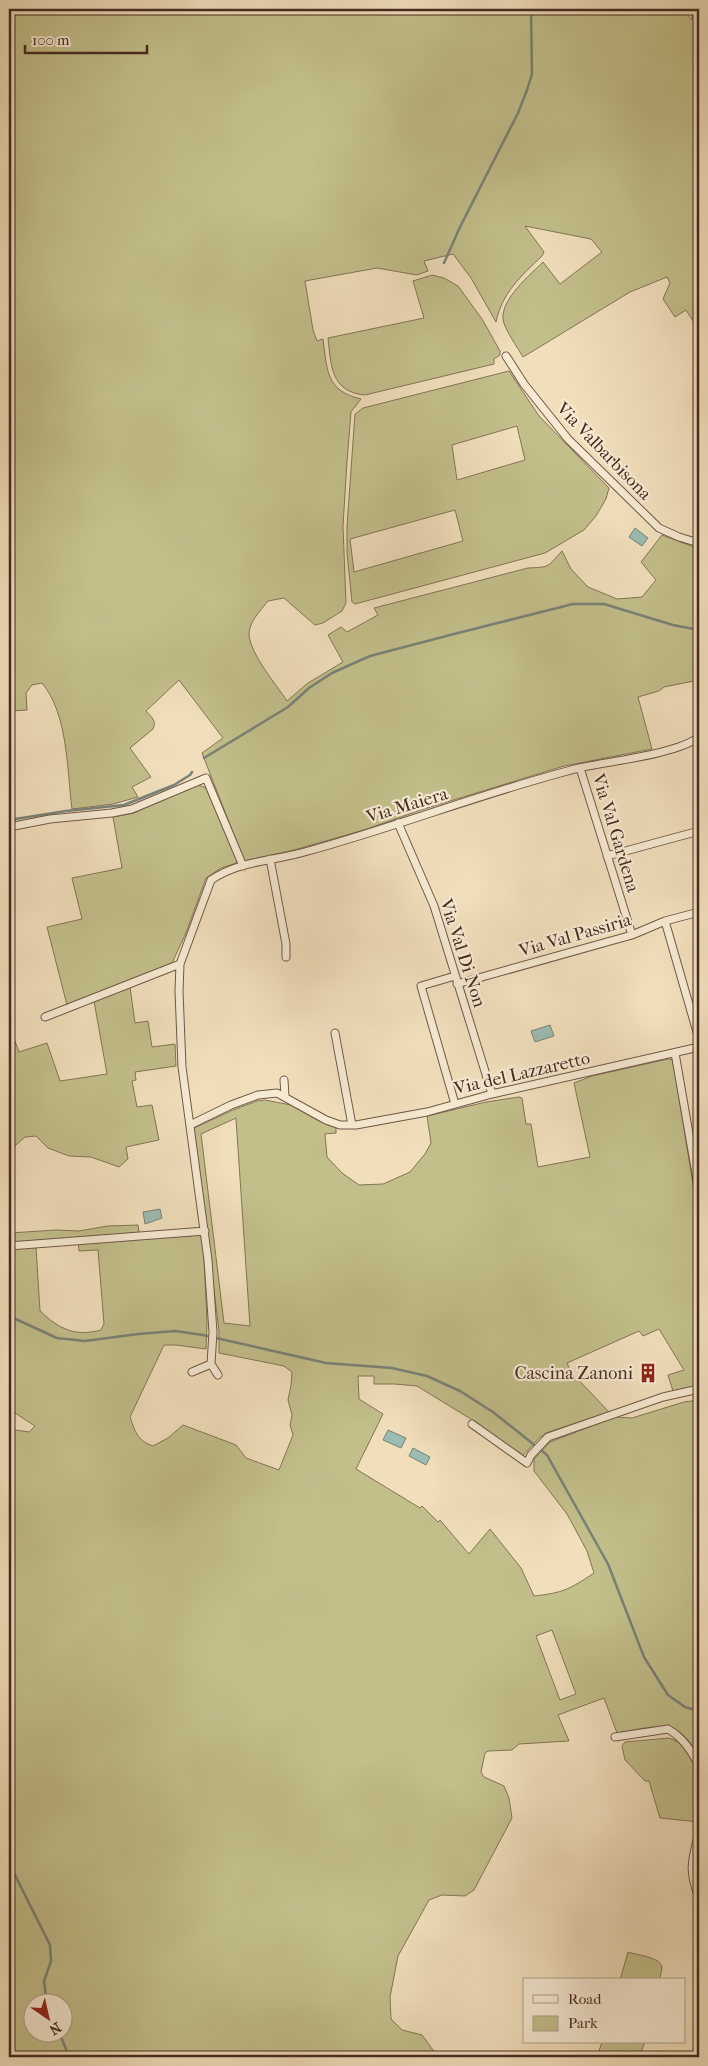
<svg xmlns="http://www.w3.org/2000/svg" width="708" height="2066" viewBox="0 0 708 2066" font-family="'IM FELL French Canon',serif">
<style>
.green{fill:#c2bf8b;stroke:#847456;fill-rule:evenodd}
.water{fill:#9bbcb2;stroke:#798278}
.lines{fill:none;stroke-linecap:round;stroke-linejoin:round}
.stream{stroke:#798278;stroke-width:2.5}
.street-casing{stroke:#715748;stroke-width:9}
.street{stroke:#f6ead3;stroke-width:7}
.labels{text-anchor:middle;stroke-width:4.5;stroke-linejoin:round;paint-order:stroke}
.street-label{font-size:18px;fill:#462a21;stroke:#f6ead3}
.poi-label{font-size:18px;fill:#462a21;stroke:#f6ead3;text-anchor:end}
</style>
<rect width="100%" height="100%" fill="#f1dfbc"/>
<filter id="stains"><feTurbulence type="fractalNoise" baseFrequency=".004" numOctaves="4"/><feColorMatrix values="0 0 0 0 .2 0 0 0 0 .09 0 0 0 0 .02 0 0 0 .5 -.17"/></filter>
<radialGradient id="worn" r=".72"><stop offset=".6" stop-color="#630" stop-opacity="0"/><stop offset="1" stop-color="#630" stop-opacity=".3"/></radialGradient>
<!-- green -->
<path class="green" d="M9,9H682L692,20L691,9H699V318L693,321L686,310L675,317L663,299L670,283L667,277L630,292L523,357C518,348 504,329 503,319C501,299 530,275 543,262L560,284L602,252L591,239L525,226L544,252L542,256C521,276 502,293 496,322L471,278L453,254L424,261L428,271L417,275L377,268L305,281L313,330L317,341L323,339C327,370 326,391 361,399L351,412L347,461L343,526L346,603L342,611L323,623L315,625L284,598L268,601C261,610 249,622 249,634C250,654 276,684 287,701L308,683L343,662L328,635L341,627L347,632L378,615L374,608L528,568C551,567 547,567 562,551L571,569L588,587L617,599L642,597L656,580L641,562L662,535L699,549V680L664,687L659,691L638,697L652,749L564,766L421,810L364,830L294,850L244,861L202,753L223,738L179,680L146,711C151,717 157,720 153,729L130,748L151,777L132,787L138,797L113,804L72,809C67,770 68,714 42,683L32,685L26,693L27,710L9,711Z
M432,275L444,278L458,286L482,319L500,351V355L494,359V364L365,395C331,392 331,366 328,338L424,318L413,281Z
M509,371L539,416L609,488L606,499L596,516L584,530L545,553L355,604L352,602L347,553V526L355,414L363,408ZM517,426L525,460L457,480L452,445ZM455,510L463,541L354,572L350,539Z
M196,785C204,786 207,788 211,795L238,861L237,863L221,868L206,878L186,933L172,963L67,1005L47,927L82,919L72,878L122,868L113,817L134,813Z
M130,987L135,1023L148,1021L152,1047L175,1044L176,1066L135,1072L136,1080L132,1081L137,1107L152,1105L159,1140L126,1147L128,1159L119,1167L91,1157L69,1156L48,1148L36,1136L25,1137L9,1151V1025L19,1052L47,1043L60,1081L107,1074L94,1001Z
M668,1059L673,1060L699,1222V1387L673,1391L668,1375L684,1370L659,1329L643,1336L639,1331L567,1363L571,1372L609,1412L546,1433L539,1438L518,1461L470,1427L474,1421L417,1386L395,1384H374V1376H358L359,1399L383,1414L356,1469L420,1508L422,1506L438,1522L440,1520L469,1554L490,1529L521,1568L534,1596C563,1593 570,1589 594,1573L587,1551L567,1514L534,1471V1459L550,1442L615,1417L632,1418L684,1402L699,1400V1760C680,1714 656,1727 617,1733L604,1698L558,1715L569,1741L519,1744L512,1750L488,1751L485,1753L481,1772L484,1777L504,1786L509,1798L512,1818L474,1890L465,1896L442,1895L429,1900L398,1956L390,1997L391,2019L402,2030L422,2035L438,2057H9V1432L16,1430L29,1432L35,1426L9,1409V1233L57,1230L79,1231L108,1226L138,1225L140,1239L199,1235L203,1238L207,1321L206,1349L176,1345H164L130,1417C135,1432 138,1441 153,1446L168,1438L183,1425L236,1445L246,1458L279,1470L293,1435L290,1425L292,1415L288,1400L291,1385L292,1372L284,1366L219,1353V1331L194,1128L233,1110L257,1101L265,1100L291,1105L317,1120L336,1128V1133L325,1134L327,1157L342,1173L359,1185L383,1184L410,1172L425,1154L431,1143L427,1116L486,1102L519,1097L522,1098L526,1124H531L538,1167L590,1157L574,1083L592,1076ZM236,1118V1119L250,1326L224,1323L201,1134ZM78,1239L79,1251L98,1250L104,1324L101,1330C75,1337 59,1329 40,1311L36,1247ZM552,1630L576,1694L560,1700L536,1636ZM32,2004H62V2034H32Z
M669,1738C686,1743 694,1758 699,1774V1822L660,1818L649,1781H645L625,1760L622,1746L625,1742Z
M628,1952C637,1955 660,1957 662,1967C662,1971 660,1976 660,1980H620Z
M602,2042H645L639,2057H597Z"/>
<!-- water -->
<path class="water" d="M635,528L648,538L642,546L629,537Z
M550,1025L554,1036L535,1042L531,1031Z
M160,1209L162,1218L145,1224L143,1212Z
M388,1430L406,1438L401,1448L383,1440Z
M413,1448L430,1457L426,1465L409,1456Z"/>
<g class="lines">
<!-- stream -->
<path class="stream" d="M444,263L460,227L518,113L527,90L532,74L531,9
M204,758L288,707L309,688L332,673L370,656L454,634L573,604H604L673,625L699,630
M9,820L66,811L124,805L174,785L190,775L192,772
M9,1316L57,1338L85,1341L138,1334L175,1331L203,1335L326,1363L392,1368L427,1376L460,1391L493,1412L547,1455L608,1564L644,1657L668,1695L685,1707L699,1711
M12,1869L50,1945L51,1961L44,1981L47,2004
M60,2034L69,2057"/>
<defs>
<path id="street" d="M506,356L524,384L568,439L659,528L679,537L699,543
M580,768L632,935
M398,823L434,906L492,1094
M9,827L50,819L112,813L132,809L206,778L243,866
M607,856L699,831
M270,859L286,944V957
M665,921L699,1039
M455,976L421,986L455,1104
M457,984L632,935L665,921L699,912
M45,1017L180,964
M335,1033L352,1125
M675,1053L699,1191
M284,1080L285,1096
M190,1125L231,1105L258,1095L277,1093L326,1120L340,1125H356L427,1112L492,1094L699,1047
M9,1246L205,1231
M192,1372L211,1364
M218,1375L211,1364L213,1332L208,1260L182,1067L179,991L180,964L211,880C240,860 276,861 308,851C399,826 488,791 579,768C610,761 677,754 699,737
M472,1424L527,1463L531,1455L548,1437L663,1397L699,1389
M615,1737L668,1729C683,1738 691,1750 699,1766
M699,1898C688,1869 692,1861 699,1832"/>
</defs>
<!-- street casing -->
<use href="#street" class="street-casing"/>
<!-- street -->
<use href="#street" class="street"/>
</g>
<!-- icons -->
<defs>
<symbol id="building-bare" viewBox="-9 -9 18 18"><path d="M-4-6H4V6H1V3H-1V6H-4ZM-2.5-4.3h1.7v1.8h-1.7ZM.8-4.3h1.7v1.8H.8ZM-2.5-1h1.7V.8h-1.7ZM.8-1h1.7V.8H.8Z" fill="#8f2418" stroke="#f6ead3" stroke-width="2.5" paint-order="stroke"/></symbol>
</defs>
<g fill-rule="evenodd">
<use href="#building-bare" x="634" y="1359" width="28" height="28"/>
</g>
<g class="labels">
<!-- street labels -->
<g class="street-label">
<text transform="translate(604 451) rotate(46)" y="6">Via Valbarbisona</text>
<text transform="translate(407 805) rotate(-17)" y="6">Via Maiera</text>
<text transform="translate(616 833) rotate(73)" y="6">Via Val Gardena</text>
<text transform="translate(575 935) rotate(-16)" y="6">Via Val Passiria</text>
<text transform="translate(463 953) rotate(72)" y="6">Via Val Di Non</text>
<text transform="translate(522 1073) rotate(-13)" y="6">Via del Lazzaretto</text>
</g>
<!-- poi labels -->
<g class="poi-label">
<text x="633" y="1379">Cascina Zanoni</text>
</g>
</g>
<!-- margin -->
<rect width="708" height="2066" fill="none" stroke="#f1dfbc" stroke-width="30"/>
<rect x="10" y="10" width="688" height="2046" fill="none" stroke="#462a21" stroke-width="2.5"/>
<rect x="15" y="15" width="678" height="2036" fill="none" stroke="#462a21"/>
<!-- legend -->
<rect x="523" y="1978" width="162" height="65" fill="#f6ead3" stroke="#b09d8c"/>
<rect x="533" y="1995" width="25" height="8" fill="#f6ead3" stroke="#b09d8c"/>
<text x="568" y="2004" font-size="15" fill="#462a21">Road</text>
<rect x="533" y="2016" width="25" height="15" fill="#c2bf8b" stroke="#b09d8c"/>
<text x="568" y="2028" font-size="15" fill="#462a21">Park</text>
<!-- north arrow -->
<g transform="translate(48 2018) rotate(146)"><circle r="24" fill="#f6ead3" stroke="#b09d8c"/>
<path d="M0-4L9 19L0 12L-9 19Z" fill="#8f2418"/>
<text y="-8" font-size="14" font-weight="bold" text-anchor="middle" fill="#462a21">N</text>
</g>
<!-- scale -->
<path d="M25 45v8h122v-8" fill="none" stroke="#462a21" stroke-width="2.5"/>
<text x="32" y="45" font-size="15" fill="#462a21" stroke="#f6ead3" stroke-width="4" paint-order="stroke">100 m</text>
<rect width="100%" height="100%" filter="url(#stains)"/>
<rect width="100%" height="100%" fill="url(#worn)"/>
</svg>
